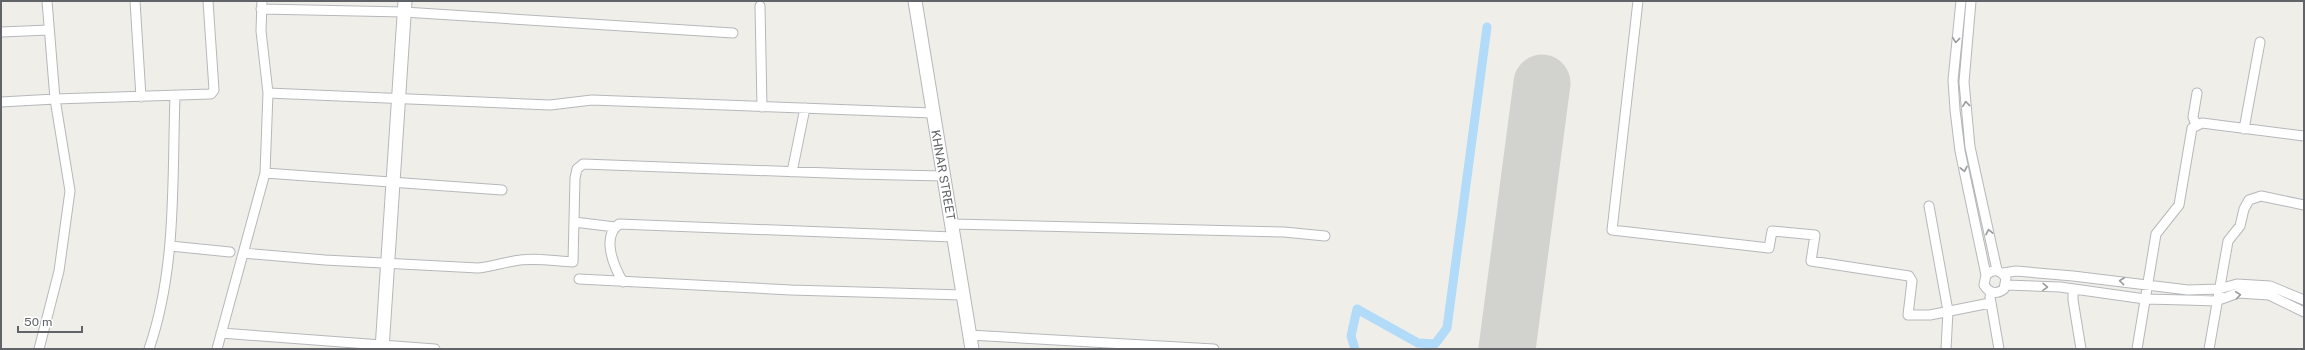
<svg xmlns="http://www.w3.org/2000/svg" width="2305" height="350" viewBox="0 0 2305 350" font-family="'Public Sans',sans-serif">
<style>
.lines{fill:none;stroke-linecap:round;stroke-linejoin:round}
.canal{stroke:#b1dbf8;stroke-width:9}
.runway{stroke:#d2d2cf;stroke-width:57}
.street-casing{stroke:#b5b8bb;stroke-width:11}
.secondary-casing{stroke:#b4b7bb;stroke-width:15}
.street{stroke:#fff;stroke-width:9}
.secondary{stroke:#fff;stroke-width:13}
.oneway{stroke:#989a9c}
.labels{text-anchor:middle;stroke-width:3;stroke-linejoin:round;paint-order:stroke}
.street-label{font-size:12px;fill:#606367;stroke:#fff}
</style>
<rect width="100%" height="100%" fill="#f0eee9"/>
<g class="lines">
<!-- canal -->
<path class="canal" d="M1355,349L1351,336L1357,309L1418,343L1435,344L1447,328L1487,27"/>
<!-- runway -->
<path class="runway" d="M1507,349L1542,83"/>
<defs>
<path id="street" d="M135,1L141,97
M1638,1L1612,230L1769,248L1772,231L1815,235L1811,261L1909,276L1912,281L1908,315H1930L1990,303
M1961,1L1953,80L1955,110L1960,151L1986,275L1984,285C1989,293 1996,295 2004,289L2006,278C2000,270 1994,268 1986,275
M1971,1L1964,82L1970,147L1997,270
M760,6L762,107
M261,9L404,12L733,33
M1,32L49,30
M268,93L550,105L592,100L932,113
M1,102L55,99L211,94L214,90L208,1
M2196,125L2193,117L2197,93
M2244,129L2260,42
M792,172L805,108
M265,173L502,190
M1929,206L1948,311L1946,349
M574,222L615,227
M951,224L1284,232L1325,236
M170,246L230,252
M243,253L325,260L478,268C491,267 502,263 514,261C533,257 554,261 573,262L575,178L577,169L583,164L855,174L943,176
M2003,273L2016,271L2073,276L2188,290L2219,289L2237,284L2270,286L2304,300
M579,279L791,290L963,295
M623,282C614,267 601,237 619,224L953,237
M2006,285L2060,287L2145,299L2186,300L2216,301L2238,293L2269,295L2304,312
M2073,289V300L2081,349
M1990,297L1999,349
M221,333L435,349
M969,335L1214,349
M39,349L59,271L70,191L55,99L47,1
M149,349C177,268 172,180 175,96
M217,349L265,173L268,93L261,31L262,1
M2137,349L2156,234L2179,205L2192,128L2202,123L2304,136
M2209,349L2228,241L2240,226L2244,209L2249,200L2261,196L2304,205"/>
<path id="secondary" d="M915,1L972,349
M382,349L405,1"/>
</defs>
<!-- street casing -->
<use href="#street" class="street-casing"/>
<!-- secondary casing -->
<use href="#secondary" class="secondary-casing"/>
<!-- street -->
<use href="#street" class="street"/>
<!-- secondary -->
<use href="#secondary" class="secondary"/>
</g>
<!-- one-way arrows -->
<defs><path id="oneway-chevron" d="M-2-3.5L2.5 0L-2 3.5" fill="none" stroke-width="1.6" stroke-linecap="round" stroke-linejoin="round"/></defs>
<g class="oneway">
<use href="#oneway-chevron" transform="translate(1956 40) rotate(96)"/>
<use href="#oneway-chevron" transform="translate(1966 104) rotate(-96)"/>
<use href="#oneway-chevron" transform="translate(1964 169) rotate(78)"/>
<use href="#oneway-chevron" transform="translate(1989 232) rotate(-102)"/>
<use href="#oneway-chevron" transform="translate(2122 281) rotate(-174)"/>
<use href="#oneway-chevron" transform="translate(2045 287) rotate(2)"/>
<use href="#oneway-chevron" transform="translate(2238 295) rotate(-8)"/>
</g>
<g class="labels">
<!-- street labels -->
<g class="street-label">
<text transform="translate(943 175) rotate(80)" y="4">KHNAR STREET</text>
</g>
</g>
<!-- border -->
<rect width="2305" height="350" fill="none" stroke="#606367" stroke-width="4"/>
<!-- scale -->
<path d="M18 326v6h64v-6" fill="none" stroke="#606367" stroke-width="2"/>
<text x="24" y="326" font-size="12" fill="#606367" stroke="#ffffff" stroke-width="3" paint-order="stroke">50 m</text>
</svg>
